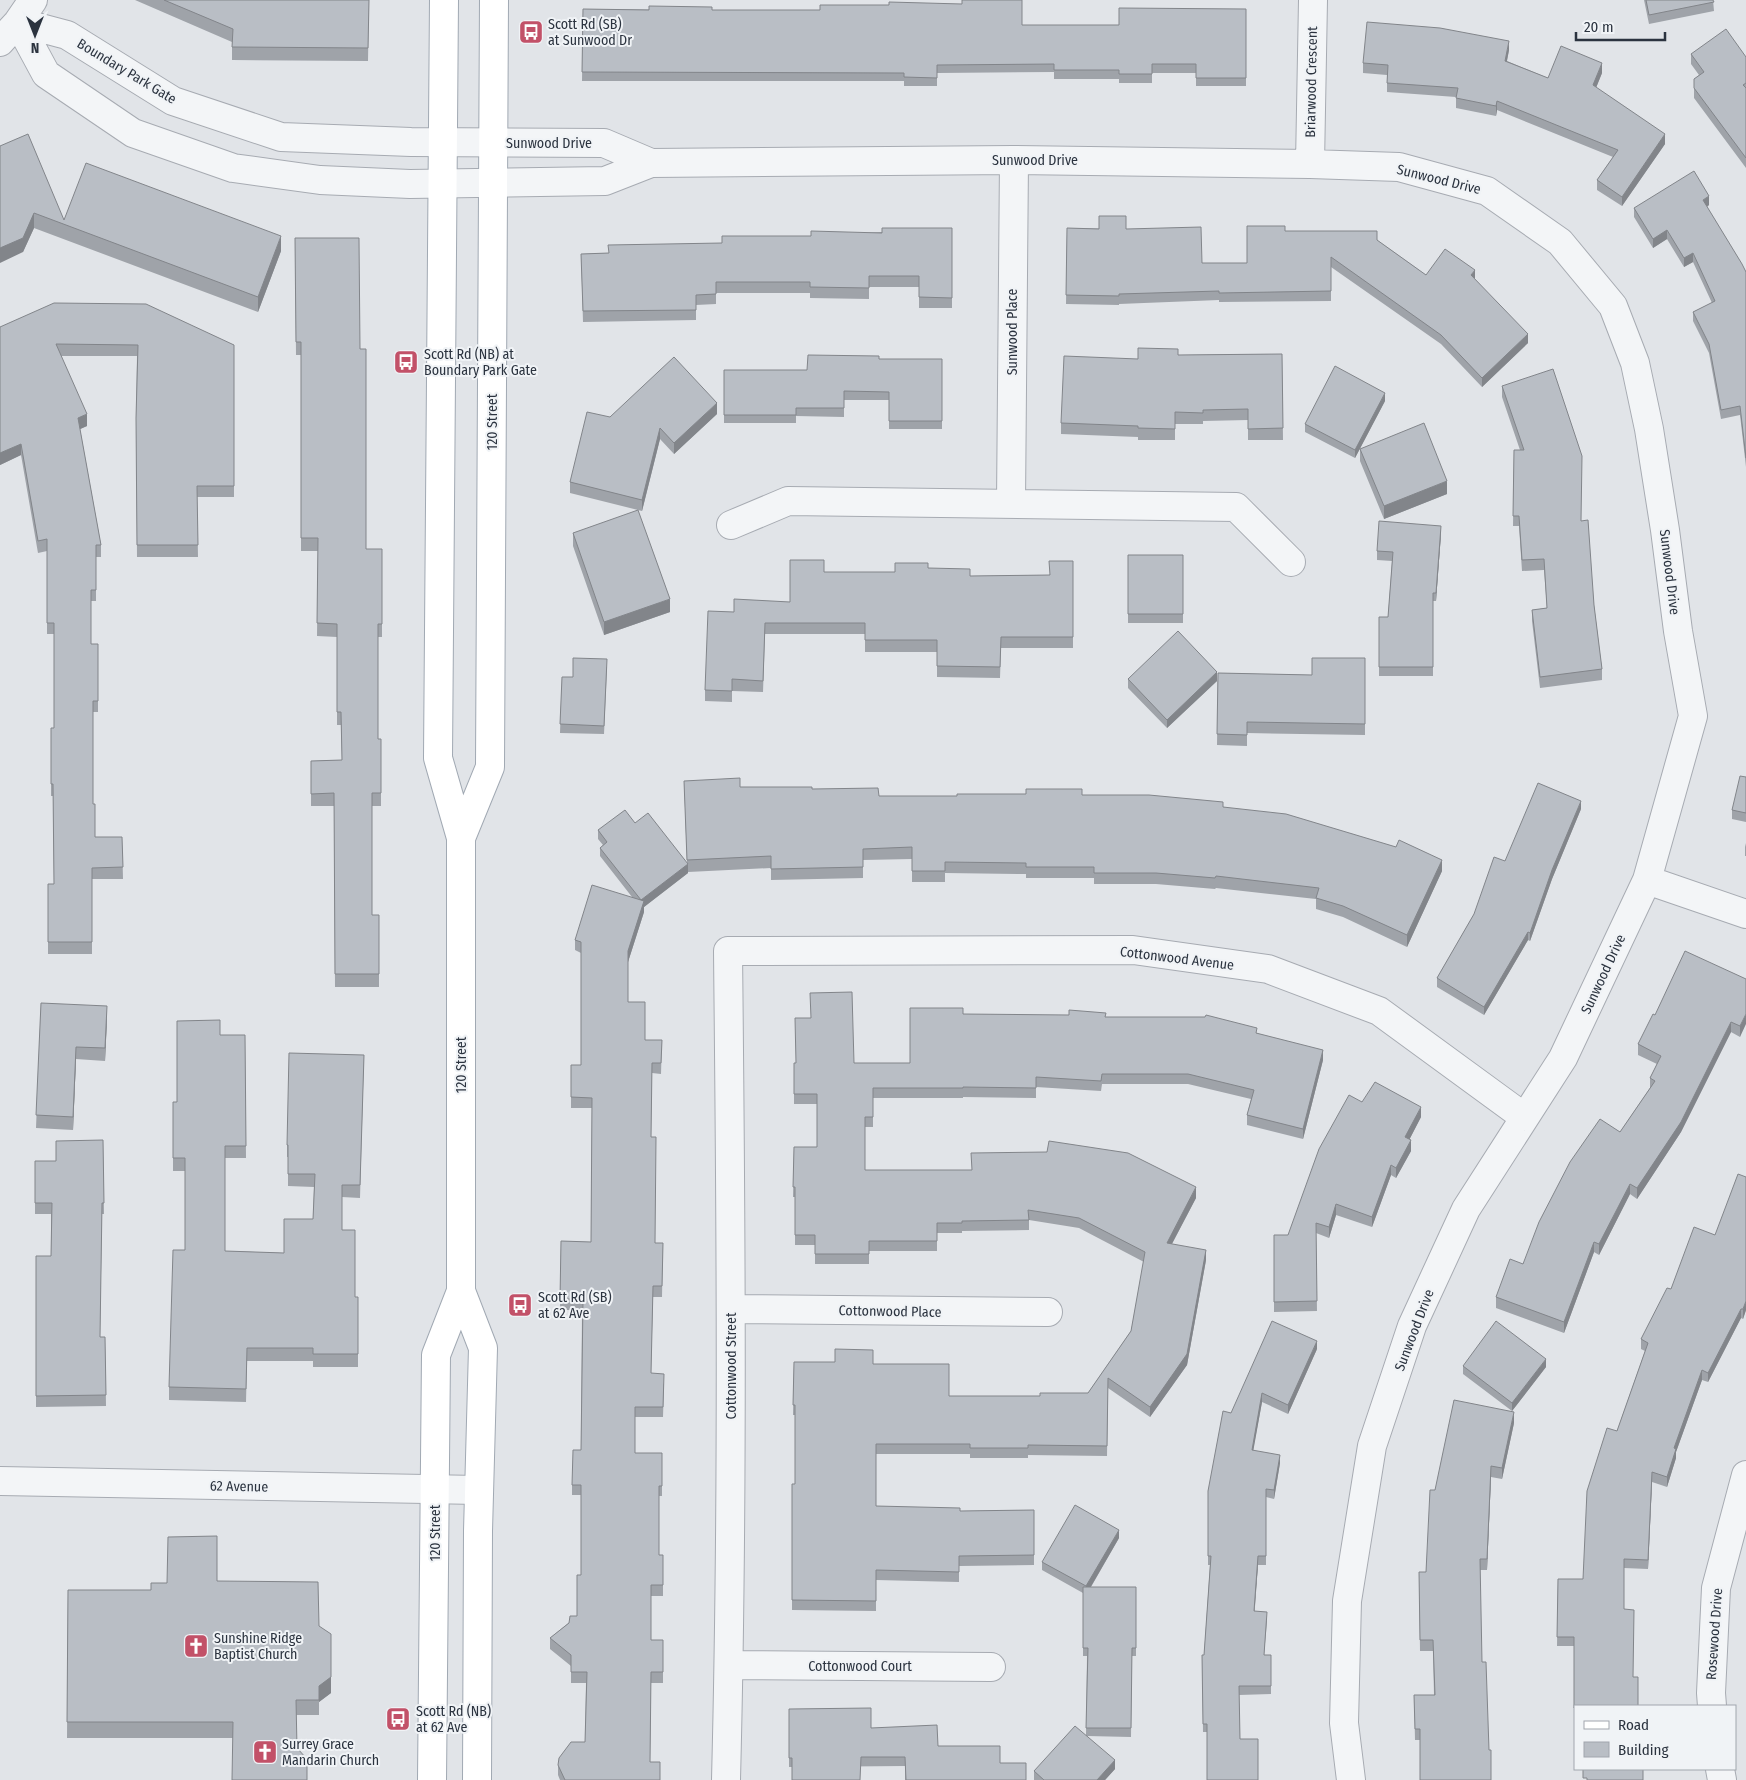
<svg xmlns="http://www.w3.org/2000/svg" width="1746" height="1780" viewBox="0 0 1746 1780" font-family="'Fira Sans Condensed',sans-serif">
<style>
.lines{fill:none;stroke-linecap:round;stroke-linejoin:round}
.minor-casing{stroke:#a7abb2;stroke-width:30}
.major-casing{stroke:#a1a9b3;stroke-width:30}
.minor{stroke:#f3f5f7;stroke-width:28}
.major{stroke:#fff;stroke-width:28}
.wall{fill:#9fa3a9}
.shaded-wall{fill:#82858a}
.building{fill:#b9bec5;stroke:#82858a}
.labels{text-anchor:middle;stroke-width:4;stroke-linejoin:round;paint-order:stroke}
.poi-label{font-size:14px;fill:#2b333f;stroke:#f0f3f6;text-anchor:start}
.street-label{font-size:14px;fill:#2b333f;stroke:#f0f3f6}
</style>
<rect width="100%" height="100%" fill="#e1e4e8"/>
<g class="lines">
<defs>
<path id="minor" d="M18,22L46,74L133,133L233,168L320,180L410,184L605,181L651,163L1014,160L1310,164L1399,167L1487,191L1560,242L1613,306L1635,363L1649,429L1665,530L1678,631L1693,716L1647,880L1563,1058L1466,1209L1412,1326L1372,1446L1347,1601L1344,1723L1351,1780
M18,22L67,35L173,101L281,137L411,142L604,143L651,163
M0,42L18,22L33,0
M1310,164L1313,0
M1011,503L1014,160
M731,525L788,501L1236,507L1291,562
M1647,880L1746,914
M731,1309L1048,1312
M0,1481L478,1490
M729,1665L991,1667
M1712,1706L1711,1693L1716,1588L1746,1475
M1720,1769L1722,1780
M726,1780C733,1504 731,1228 728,951L1133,950L1268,969L1379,1011L1524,1117"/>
<path id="major" d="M461,838L490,767L494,0
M461,1291L483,1348L478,1531L477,1780
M432,1780L436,1355L461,1291V838L438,758L444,0"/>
</defs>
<!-- minor casing -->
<use href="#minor" class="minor-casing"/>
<!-- major casing -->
<use href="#major" class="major-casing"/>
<!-- minor -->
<use href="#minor" class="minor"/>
<!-- major -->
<use href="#major" class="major"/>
</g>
<!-- wall -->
<path class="wall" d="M135,0H369L368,61L232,60V42Z
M1644,0H1713L1714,11L1649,24Z
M583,9L712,10L1022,25H1119L1246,9V86H1196V73H1152V83H1119V79H1054V72L937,73V86H904V81H582Z
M1509,50L1507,61L1548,78L1602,73L1596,88L1665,144L1622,206L1597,190V180L1613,157L1497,110L1496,116L1456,108V97L1387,92V75L1363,73V63Z
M1691,54L1746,57V168L1694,98V79L1699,75L1691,64Z
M0,146L64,220L281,251L258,312L34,228L23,252Z
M1709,205L1707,207L1746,272V467L1740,415L1721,419L1709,353L1693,321V312L1712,303L1693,262L1684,267L1667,239L1653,248L1634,217V208Z
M952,228V308H919V287H869V299L810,298V293H716V304L696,305V320L583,322L581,254L608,253L722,243L811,236Z
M1067,228L1126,229L1202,263H1247L1285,231L1377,240L1426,275L1475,279L1528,343L1482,387L1441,344L1331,267V301L1219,302V300L1119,304V305L1066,304Z
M295,238L360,349L366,549H382V637H378V739H381V806H372V915H379V987H335L334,806H311V761L342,760L341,725H337V637L317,636L318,551H301V355H296Z
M0,327L234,345V497H197L198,557H137L136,418L137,356H61L87,426L80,429L101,545V557H96V601H91V644H98V712H93V804L95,837H122L123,879H92V954H48V884H54L53,796H51V728H54V634H47V551L38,553L21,455L0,465Z
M1282,354L1283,440H1248V420L1203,421V424H1175V440H1138V437L1061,434V423L1138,359L1178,355Z
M879,359H942V429H889V400H844V417L796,416V423H724V370H807Z
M1502,386L1581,521L1594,605L1602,669V680L1540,688L1532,621V610L1547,608L1544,570L1522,571L1519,526H1513L1514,450H1520L1502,397Z
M1385,401L1355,458L1305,432V424Z
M717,414L674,454L660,439L642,511L570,493V482L610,417Z
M1360,449L1447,494L1384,519L1360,461Z
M573,533L670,612L604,635L573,546Z
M1441,534L1436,601H1433V676H1379V617H1388L1392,561L1377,560V551Z
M1128,555H1183V623H1128Z
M1073,561V648H1001L1000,678L937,677V652H865V634H765L763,692L732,691V702L705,701V690L734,612L790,602L824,572H895L928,568L970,576L1049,575Z
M1365,658V735L1247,733V746L1217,745L1218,673L1312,675Z
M607,667L604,734L560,733L562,677H573Z
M1128,679L1217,681L1167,728L1128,688Z
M1746,777V822L1732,819V810Z
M684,781L740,787L812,789L879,796H957L1082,795L1223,807L1442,871L1407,947L1343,917L1316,909V899L1216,888L1215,889L1156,884H1094V878H1026V874L945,873V882H912V859L863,860V878L771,880V868L688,872V873L644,907V912L628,962V1002L645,1040H662L661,1074L652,1073L651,1137L655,1243H663L662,1297H653L651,1373L664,1384L663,1417H635V1453H662V1496H659V1555H663V1596H651V1640H663V1683H651L650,1762L660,1780H560L558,1775V1765L585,1742L586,1683H571V1666L550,1649V1638L577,1616L581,1575V1495H572V1485L581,1450L582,1310H560L561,1241L591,1242L592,1108H571V1065H581V953L575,950V940L632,897L600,856V848L603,845L598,839V830L635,823L687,863Z
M1581,809L1552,879L1530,941L1528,940L1484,1015L1437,987V978L1505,861Z
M1746,843V856H1745V847Z
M1746,979L1740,1037L1731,1032L1681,1132L1637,1199L1630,1194L1599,1255L1594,1252L1564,1333L1496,1308V1297L1523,1264L1620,1132L1650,1088V1078L1657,1064L1638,1055V1044L1655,1015Z
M41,1003L107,1019L105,1061L76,1059L73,1130L36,1128Z
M963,1014L1106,1017L1257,1033L1323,1060L1303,1139L1247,1125V1115L1251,1099L1188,1084H1102L1101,1091L1036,1087V1098L963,1097V1098H873V1127H865V1170L1196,1198L1172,1244L1206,1260L1187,1365L1150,1417L1108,1388L1107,1456L1028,1455V1458H970V1454H876V1506L960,1511L1034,1510V1565L959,1566V1582L876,1580V1611L792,1610V1484H795V1415H793L794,1362L873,1364L949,1396H1040L1088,1393L1131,1331L1144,1262L1079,1228L1029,1220V1230L962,1231V1233H937V1251H869V1264H815V1245H795V1197H793L794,1147H817V1104H794V1063H910Z
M220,1035H245L246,1158H225V1251L284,1253L313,1219L314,1187L288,1186V1157H287V1145L364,1055L360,1198L342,1197V1230L355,1297H358V1367H313V1361H247L246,1402L169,1400V1387L185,1250V1171H173V1102H177Z
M1362,1102L1421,1117L1409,1140L1411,1151L1396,1178L1391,1175L1372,1227L1336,1215L1329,1238L1316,1233L1317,1311L1274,1312V1235H1288Z
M103,1140L104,1214H102L100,1337H105L106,1406L36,1407V1256H51V1214H35V1161H56Z
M1671,1289L1746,1310L1743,1319L1741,1318L1708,1382L1702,1380L1676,1452V1458L1667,1487L1652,1482L1648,1569L1624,1568L1575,1706L1574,1717V1646H1557L1558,1579H1583L1617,1431L1645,1351L1641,1349V1339Z
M1317,1349L1288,1414L1262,1402L1253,1450L1280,1463L1274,1499L1266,1497V1565H1258L1254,1611L1267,1621L1264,1655H1271V1694L1239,1695L1240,1739L1258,1780L1207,1732H1203L1202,1655H1204L1210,1565H1208V1491L1231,1413Z
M1463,1366L1546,1367L1512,1411L1463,1374Z
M1514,1423L1502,1479L1491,1477L1487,1570H1480L1420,1740H1415L1414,1695H1434L1433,1651H1420L1419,1572H1426L1435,1490Z
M1119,1538L1091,1587H1136V1656H1132L1131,1737L1087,1736L1115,1769L1105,1780H1034V1771L1086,1735L1087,1656H1083V1593L1042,1570V1562Z
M217,1581L319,1626L331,1693L319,1702V1715H297L233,1738H67L68,1590H151Z
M789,1709L871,1728L1000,1763L1026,1780H905V1766L789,1767Z"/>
<!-- shaded-wall -->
<path class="shaded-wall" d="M1509,41V50L1505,70V61Z
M1602,63V73L1593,95V85Z
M1497,101V110L1496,116V106Z
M1665,134V144L1622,206V197Z
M1709,196V205L1703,209V200Z
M34,213V228L23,252L0,263V248Z
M1667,230V239L1653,248V239Z
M281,236V251L258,312V297Z
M1693,253V262L1684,267V258Z
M1475,270V279L1471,275Z
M1528,334V343L1482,387V378Z
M1385,393V401L1355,458V450Z
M717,403V414L674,454V443Z
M87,414V426L78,430V418Z
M660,428V439L642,511V500Z
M21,444V455L0,465V453Z
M1447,481V494L1384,519V506Z
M1441,526V534L1436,601V593Z
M670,599V612L604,635V622Z
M1217,672V681L1167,728V720Z
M1581,801V809L1552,879L1530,941V933L1552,870Z
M1442,860V871L1407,947V935Z
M688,864V873L644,907V912L628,962V951L641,900Z
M1528,932V940L1484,1015V1007Z
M107,1006V1019L105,1061V1048Z
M1746,1014V1024L1740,1037V1026Z
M1731,1022V1032L1681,1132L1637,1199V1188Z
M76,1047V1059L73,1130V1117Z
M1323,1050V1060L1303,1139V1129Z
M1421,1107V1117L1405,1148V1137Z
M1411,1140V1151L1396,1178V1168Z
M1391,1165V1175L1372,1227V1217Z
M1630,1184V1194L1599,1255V1244Z
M1196,1187V1198L1167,1253V1243Z
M1336,1204V1215L1329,1238V1227Z
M1594,1242V1252L1564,1333V1322Z
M1206,1250V1260L1187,1365L1150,1417V1407Z
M1746,1301V1310L1743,1319V1309Z
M1741,1309V1318L1708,1382V1373Z
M1317,1341V1349L1288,1414V1405Z
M1546,1359V1367L1512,1411V1403Z
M1702,1370V1380L1676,1452V1458L1667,1487V1477L1674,1448Z
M1262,1393V1402L1252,1458V1450Z
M1514,1412V1423L1502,1479V1468Z
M1280,1455V1463L1274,1499V1490Z
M1491,1466V1477L1487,1570V1559Z
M1652,1472V1482L1648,1569V1560Z
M1119,1530V1538L1086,1595V1586Z
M1258,1556V1565L1254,1620V1611Z
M331,1634V1693L319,1702V1686Z
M1115,1760V1769L1105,1780H1097Z"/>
<!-- building -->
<path class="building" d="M164,0H369L368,48L232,47L233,29Z
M962,0H1022V25H1119V8L1246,9V78H1196V64H1152V74H1119V70H1054V64L937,65V78L904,77V73L582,72L583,9L649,10V6L712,7V10H820V5H889V2L962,4Z
M1646,0H1713L1714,2L1649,15Z
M1367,22L1440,28L1509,41L1505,61L1548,78L1561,46L1602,63L1593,85L1665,134L1622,197L1597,180L1618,150L1497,101L1496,106L1456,98L1458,88L1387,83L1388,65L1363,63Z
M1726,29L1746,57V83L1743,85L1746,88V158L1694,88V79L1704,72L1691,54Z
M28,134L64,220L86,163L281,236L258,297L34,213L23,238L0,248V146Z
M1694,171L1709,196L1703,200L1742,264L1746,272V458L1740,406L1721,410L1709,344L1693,312L1715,301L1693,253L1684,258L1667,230L1653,239L1634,208Z
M1099,216H1126V229L1201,227L1202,263H1247V226H1285V231H1377V240L1426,275L1445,249L1475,270L1471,275L1528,334L1482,378L1441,335L1331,257V291L1219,293V291L1119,294V296L1066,295L1067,228L1099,229Z
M882,228H952V298L919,297V276H869V288L810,287V282H716V294L696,295V310L583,311L581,254L609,253L608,245L722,243V236H811V231L882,233Z
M295,238H359L360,349H366V549H382V624H378V739H381V793H372V915H379V974H335L334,793L311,794V761L342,760L341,712H337V624L317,623L318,538H301V342H296Z
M54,303L146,304L234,345V486H197L198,545H137L136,418L138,345L56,344L87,414L78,418L101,545H96V590H91V644H98V701H93V804H95V837H122L123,867L92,868V942H48V884H54L53,784H51V728H54V623H47V539L38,541L21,444L0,453V327Z
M1138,348L1178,349V355L1282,354L1283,428L1248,429V409L1203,410V413L1175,412V429L1138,428V426L1061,423L1064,356L1138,359Z
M808,355L879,356V359H942V421H889V392L844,391V408H796V415H724V370H807Z
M674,357L717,403L674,443L660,428L642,500L570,482L587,412L610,417Z
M1335,366L1385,393L1355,450L1305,424Z
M1553,369L1582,456L1581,521L1588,520L1594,605L1602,669L1540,677L1532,610L1547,608L1544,559L1522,560L1519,516H1513L1514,450H1524L1502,386Z
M1424,423L1447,481L1384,506L1360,449Z
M638,510L670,599L604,622L573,533Z
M1379,521L1441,526L1436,593H1433V667H1379V617H1388L1393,552L1377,551Z
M1128,555H1183V614H1128Z
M790,560H824V572H895V563H928V568L970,569V576L1050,575L1049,561H1073V637H1001L1000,667L937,666V640H865V623H765L763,681L732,679V691L705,690L708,611L734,612V599L790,602Z
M1178,631L1217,672L1167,720L1128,679Z
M573,658L607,659L604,726L560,724L562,677H573Z
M1312,658H1365V724L1247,722V735L1217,734L1218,673L1312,675Z
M1740,776L1746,777V813L1732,810Z
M740,778V787H812V789L878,788L879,796H957V794H1026V789H1082V795H1149L1223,802V807L1286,814L1396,847L1399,840L1442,860L1407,935L1343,906L1316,898L1319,888L1216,876L1215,878L1156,873H1094V867H1026V863L945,862V871H912V847L863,849V867L771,869V856L687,860L684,781Z
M1538,783L1581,801L1552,870L1530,933L1528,932L1484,1007L1437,978L1474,914L1494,857L1505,861Z
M625,810L635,823L648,813L688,864L641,900L600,848L607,842L598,830Z
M592,885L644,901L628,951V1002H645V1040H662L661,1063H652L651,1137H656L655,1243H663L662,1286H653L651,1373L664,1374L663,1407H635V1453H662V1486H659V1555H663V1585H651V1640H663V1672H651L650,1762H660V1780H565L558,1765L559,1758L571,1742H585L587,1672H571V1655L550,1638L569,1623L570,1616H577V1575H581V1485H572L573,1450H581L583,1299H560L561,1241L591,1242L592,1098L571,1097V1065H581V942L575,940Z
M1685,951L1746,979V1014L1740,1026L1731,1022L1681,1122L1637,1188L1630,1184L1599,1244L1594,1242L1564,1322L1496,1297L1510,1259L1523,1264L1539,1222L1570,1162L1600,1119L1620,1132L1655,1081L1650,1078L1661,1056L1638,1044L1653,1014L1655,1015Z
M852,992L854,1063H910V1008H963V1014L1069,1015V1010L1106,1013L1105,1017H1205L1206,1015L1257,1028L1256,1033L1323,1050L1303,1129L1247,1115L1254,1090L1188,1074H1102L1101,1081L1036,1077V1088L963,1087V1088H873V1117H865V1170H972L971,1153L1047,1152L1049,1141L1128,1153L1196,1187L1167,1243L1206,1250L1187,1354L1150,1407L1108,1378L1107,1446L1028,1445V1448H970V1444H876V1506L960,1508V1511L1034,1510V1555L959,1556V1572L876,1570V1601L792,1600V1484H795V1405H793L794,1362H835V1349L873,1350V1364H949V1396H1040V1393H1088L1131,1331L1145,1252L1079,1218L1028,1210L1029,1220L962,1221V1223H937V1241H869V1254H815V1235H795V1187H793L794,1147H817V1094H794V1063H796L795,1018H811L810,993Z
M41,1003L107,1006L105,1048L76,1047L73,1117L36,1115Z
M220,1020V1035H245L246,1146H225V1251L284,1253V1219H313L315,1174H288V1145H287L289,1053L364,1055L360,1185H342V1230H355V1297H358V1354H313V1348H247L246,1389L169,1387L173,1250H185V1158H173V1102H177V1021Z
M1375,1082L1421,1107L1405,1137L1411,1140L1396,1168L1391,1165L1372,1217L1336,1204L1329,1227L1316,1223L1317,1301L1274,1302V1235H1288L1319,1149L1349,1095L1362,1102Z
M103,1140L104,1203H102L100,1337H105L106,1395L36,1396V1256H51L52,1203H35V1161H56V1141Z
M1738,1174L1746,1177V1301L1743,1309H1741L1708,1373L1702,1370L1674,1448L1676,1449L1667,1477L1652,1472L1648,1560L1624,1559V1609L1634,1610L1633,1677H1638V1706H1575L1574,1708V1637H1557L1558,1579H1583L1587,1491L1607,1428L1617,1431L1648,1343L1641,1339L1667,1288L1671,1289L1694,1227L1715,1235Z
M1272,1321L1317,1341L1288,1405L1262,1393L1252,1450L1280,1455L1274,1490L1266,1489V1556H1258L1254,1611L1267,1612L1264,1655H1271V1686H1239L1240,1739H1258V1780H1207V1724H1203L1202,1655H1204L1211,1556H1208V1491L1223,1411L1231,1413Z
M1496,1321L1546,1359L1512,1403L1463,1366Z
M1454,1400L1514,1412L1502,1468L1491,1466L1487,1559H1480L1482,1662H1486L1489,1750H1491V1780H1420V1729H1415L1414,1695H1435L1433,1640H1420L1419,1572H1426L1430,1490H1435Z
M1075,1505L1119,1530L1086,1586L1042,1562Z
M217,1536V1581L318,1582L319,1626L331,1634V1677L319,1686V1700H296L297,1748L307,1759V1780H232L233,1722H67L68,1590H151V1583H167L168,1537Z
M1083,1587H1136V1648H1132L1131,1728H1086L1088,1648H1083Z
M871,1708V1728L937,1725L938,1746H1000V1763H1026V1780H906L905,1757H861L860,1780H792V1758H789V1709Z
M1075,1726L1115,1760L1097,1780H1044L1034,1771Z
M1583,1769H1643V1780H1587V1778H1583Z"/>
<!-- icons -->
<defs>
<symbol id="bus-square" viewBox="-11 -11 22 22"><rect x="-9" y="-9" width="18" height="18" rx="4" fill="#c25168" stroke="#f0f3f6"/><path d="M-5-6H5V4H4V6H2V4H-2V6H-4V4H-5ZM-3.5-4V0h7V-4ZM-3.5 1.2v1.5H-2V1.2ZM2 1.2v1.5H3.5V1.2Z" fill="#fff"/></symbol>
<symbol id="church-square" viewBox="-11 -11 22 22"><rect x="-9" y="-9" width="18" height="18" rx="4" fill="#c25168" stroke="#f0f3f6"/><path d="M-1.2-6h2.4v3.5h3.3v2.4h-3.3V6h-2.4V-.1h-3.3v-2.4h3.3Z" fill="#fff"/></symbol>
</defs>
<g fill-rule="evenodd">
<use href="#bus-square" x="517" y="18" width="28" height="28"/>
<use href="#bus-square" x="392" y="348" width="28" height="28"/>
<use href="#bus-square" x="506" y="1291" width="28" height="28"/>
<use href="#church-square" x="182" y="1632" width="28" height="28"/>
<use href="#bus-square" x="384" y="1705" width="28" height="28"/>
<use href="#church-square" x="251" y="1738" width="28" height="28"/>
</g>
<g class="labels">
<!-- poi labels -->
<g class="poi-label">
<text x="548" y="29">Scott Rd (SB)<tspan x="548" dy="16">at Sunwood Dr</tspan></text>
<text x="424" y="359">Scott Rd (NB) at<tspan x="424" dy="16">Boundary Park Gate</tspan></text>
<text x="538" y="1302">Scott Rd (SB)<tspan x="538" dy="16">at 62 Ave</tspan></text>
<text x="214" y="1643">Sunshine Ridge<tspan x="214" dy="16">Baptist Church</tspan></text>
<text x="416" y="1716">Scott Rd (NB)<tspan x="416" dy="16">at 62 Ave</tspan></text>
<text x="282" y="1749">Surrey Grace<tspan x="282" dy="16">Mandarin Church</tspan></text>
</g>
<!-- street labels -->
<g class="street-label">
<text transform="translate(127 71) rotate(31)" y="5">Boundary Park Gate</text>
<text transform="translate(1311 82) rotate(-89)" y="5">Briarwood Crescent</text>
<text x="549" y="148">Sunwood Drive</text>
<text x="1035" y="165">Sunwood Drive</text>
<text transform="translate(1439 179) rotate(14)" y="5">Sunwood Drive</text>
<text transform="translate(1012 332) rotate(-90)" y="5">Sunwood Place</text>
<text transform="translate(492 422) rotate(-90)" y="5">120 Street</text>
<text transform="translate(1670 572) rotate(83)" y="5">Sunwood Drive</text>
<text transform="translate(1177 958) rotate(7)" y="5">Cottonwood Avenue</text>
<text transform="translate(1603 974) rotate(-65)" y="5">Sunwood Drive</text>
<text transform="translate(461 1065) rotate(-90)" y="5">120 Street</text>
<text transform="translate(890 1311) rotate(1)" y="5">Cottonwood Place</text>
<text transform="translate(1414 1330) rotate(-69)" y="5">Sunwood Drive</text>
<text transform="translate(731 1366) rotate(-90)" y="5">Cottonwood Street</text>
<text transform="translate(239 1486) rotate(1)" y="5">62 Avenue</text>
<text transform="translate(435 1533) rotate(-90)" y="5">120 Street</text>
<text transform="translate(1714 1634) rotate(-86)" y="5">Rosewood Drive</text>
<text x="860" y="1671">Cottonwood Court</text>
</g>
</g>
<!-- legend -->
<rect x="1574" y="1705" width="162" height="65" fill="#f0f3f6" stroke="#a1a6ad"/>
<rect x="1584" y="1721" width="25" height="8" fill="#ffffff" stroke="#a1a6ad"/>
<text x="1618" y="1730" font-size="15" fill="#2b333f">Road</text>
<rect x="1584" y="1742" width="25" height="15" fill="#b9bec5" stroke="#a1a6ad"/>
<text x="1618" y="1755" font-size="15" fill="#2b333f">Building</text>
<!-- north arrow -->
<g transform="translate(35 35) rotate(180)" stroke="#f0f3f6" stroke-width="4" paint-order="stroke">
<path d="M0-4L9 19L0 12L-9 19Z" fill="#2b333f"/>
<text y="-8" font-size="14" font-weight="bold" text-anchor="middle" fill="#2b333f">N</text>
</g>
<!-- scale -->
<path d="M1576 32v8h89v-8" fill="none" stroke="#2b333f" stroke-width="2.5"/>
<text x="1584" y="32" font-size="15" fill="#2b333f" stroke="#f0f3f6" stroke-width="4" paint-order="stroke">20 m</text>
</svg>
